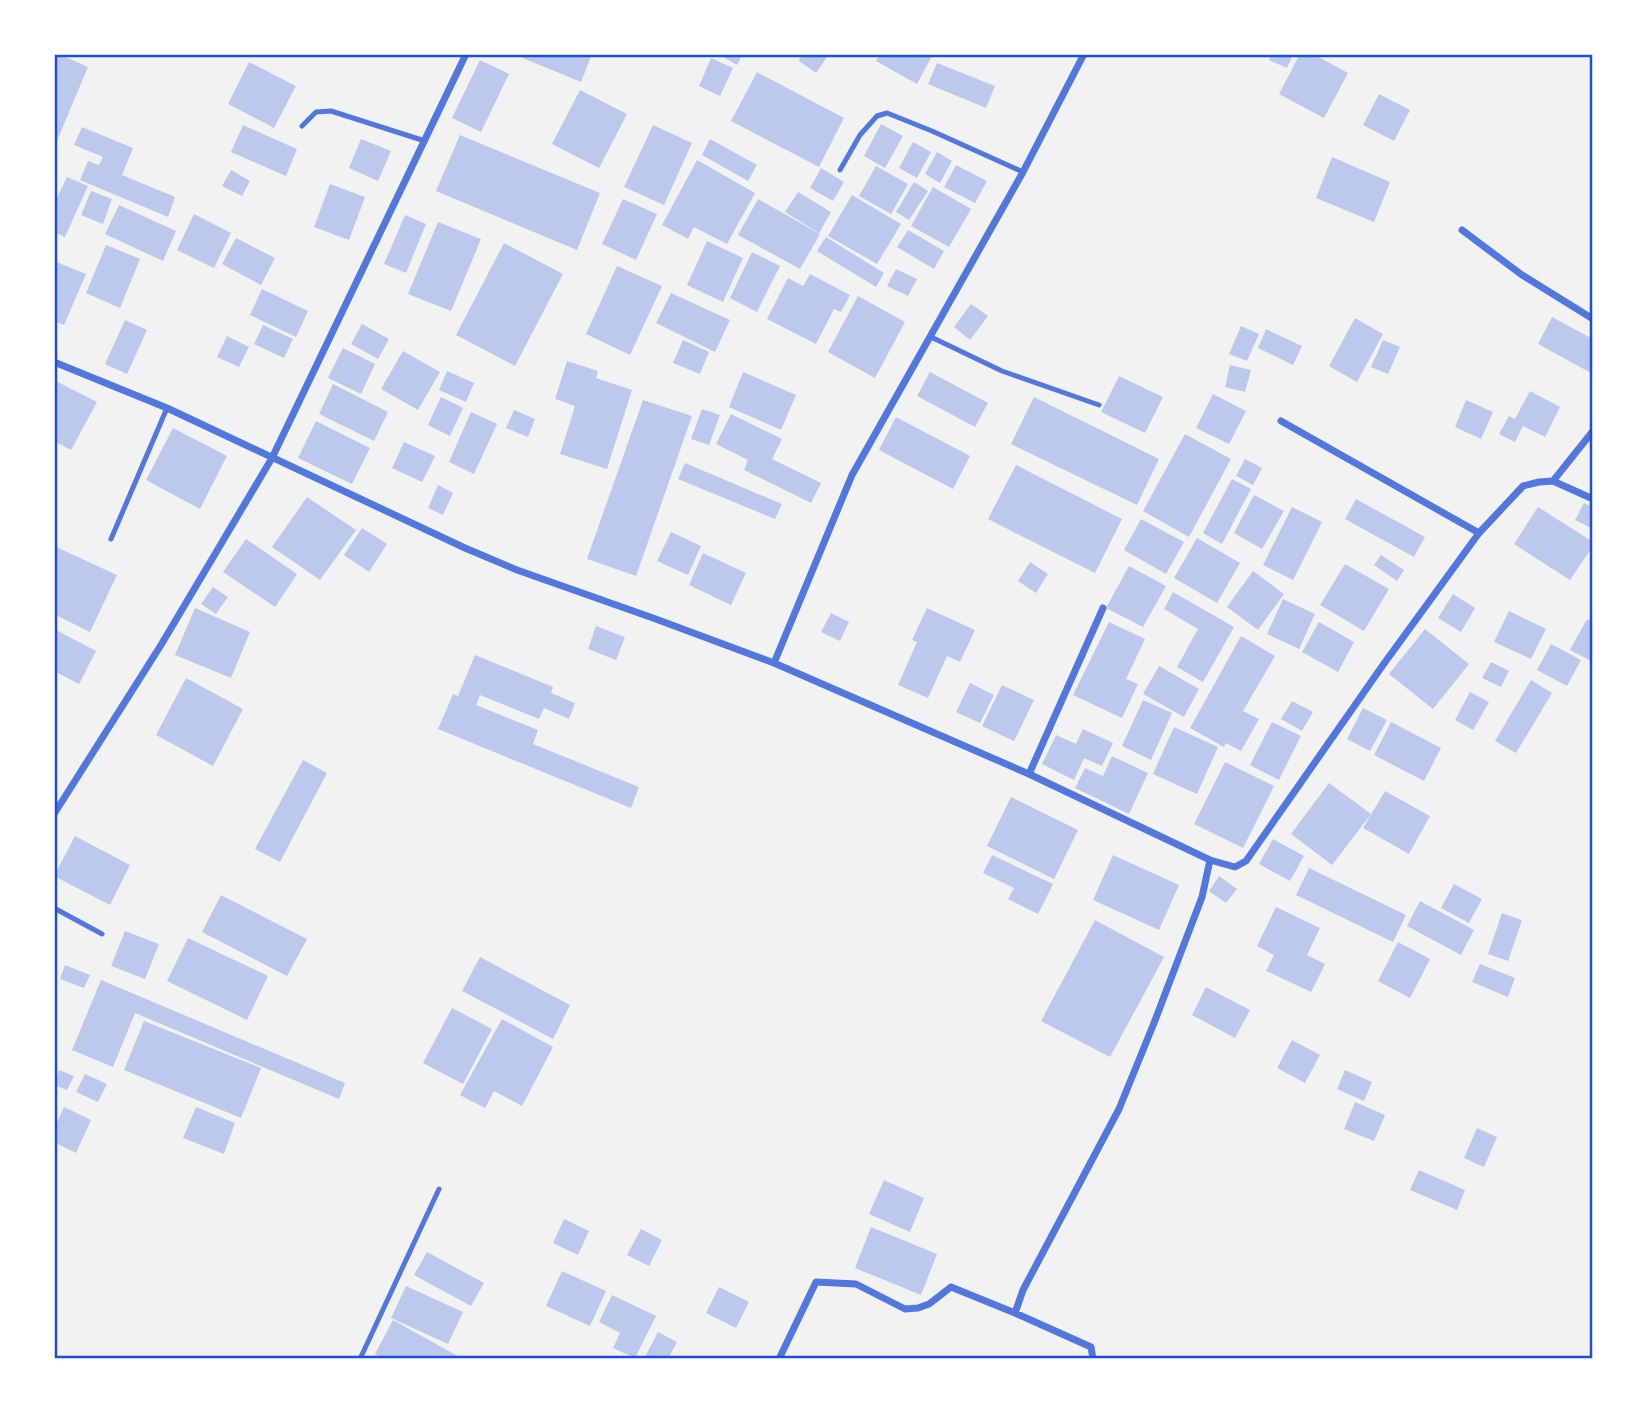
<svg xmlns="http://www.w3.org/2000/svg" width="1647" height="1413" viewBox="0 0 1647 1413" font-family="'Archivo Narrow',sans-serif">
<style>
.building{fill:#bdc9ec}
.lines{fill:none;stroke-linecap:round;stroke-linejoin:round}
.service{stroke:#5277de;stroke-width:5}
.minor{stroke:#5277de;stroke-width:7}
.neatline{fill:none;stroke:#1d4ed8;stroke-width:2.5}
</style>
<rect width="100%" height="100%" fill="#f2f2f2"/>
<!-- building -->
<path class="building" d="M54,54H59L88,67L54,148Z
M513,54H592L581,82Z
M718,54H743L737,65Z
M801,54H829L816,73L799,61Z
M880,54H933L917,84L876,61Z
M1272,54H1293L1287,68L1269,60Z
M1300,54H1313L1348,73L1324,118L1279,94Z
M711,58L733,68L720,96L699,86Z
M480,60L509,74L481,132L452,118Z
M249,62L296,86L274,128L228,104Z
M937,63L995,86L986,108L928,84Z
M757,72L844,118L819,167L731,121Z
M580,90L627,114L599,168L552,144Z
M1379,94L1410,110L1394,141L1363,125Z
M881,124L903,136L885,168L864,156Z
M243,125L297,149L286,176L231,152Z
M653,125L692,143L664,205L624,187Z
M82,127L133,148L122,175L175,197L168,217L80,180L88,161L99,165L103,157L74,145Z
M460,135L600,193L577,250L436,191Z
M361,139L391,151L378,181L349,168Z
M710,139L757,165L748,181L702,155Z
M913,142L931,152L917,178L899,168Z
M937,152L952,161L940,183L925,174Z
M1332,157L1390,182L1374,222L1316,198Z
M697,160L755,193L727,244L694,227L688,239L662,225Z
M956,165L987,181L975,203L944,187Z
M876,166L908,184L891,214L859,196Z
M821,168L844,182L833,201L810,188Z
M231,170L250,181L242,196L222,186Z
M67,177L88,186L65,237L54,232V204Z
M914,182L928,191L909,220L896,212Z
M330,184L365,197L349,240L314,227Z
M933,187L971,209L949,247L911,226Z
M91,191L112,199L103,224L81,215Z
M798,192L831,212L819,233L785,212Z
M852,195L901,224L877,264L828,236Z
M623,199L657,214L636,260L602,244Z
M758,199L820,234L800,269L738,235Z
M119,205L176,231L163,261L105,234Z
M194,214L231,233L214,268L177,250Z
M405,215L426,224L406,273L384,264Z
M438,222L481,239L451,311L408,294Z
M908,230L944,251L934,269L897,247Z
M826,237L884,273L876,287L817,251Z
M236,238L275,258L261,285L222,264Z
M707,241L743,258L723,302L687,285Z
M504,243L563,274L515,366L456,335Z
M106,245L140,259L120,308L86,293Z
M752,252L780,266L757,312L730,298Z
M54,261L86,274L64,325L54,321Z
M617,266L662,286L630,355L586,334Z
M896,269L917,279L908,296L887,286Z
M810,274L850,295L841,312L834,309L816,344L767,319L788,278L803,286Z
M262,289L308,311L296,337L250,315Z
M671,293L730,320L715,352L656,323Z
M858,296L905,322L875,378L828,352Z
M971,304L988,316L970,340L954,327Z
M1552,317L1593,339V374L1538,344Z
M1355,318L1383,334L1357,382L1329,366Z
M125,320L147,330L127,374L105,364Z
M362,324L389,339L378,359L351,344Z
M263,325L293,339L284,358L254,344Z
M1241,326L1259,334L1247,361L1229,354Z
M1266,329L1302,346L1293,365L1258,348Z
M227,336L249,347L239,367L217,357Z
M683,340L709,352L700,374L673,363Z
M1383,340L1400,347L1388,374L1371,367Z
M343,348L375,364L361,394L328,378Z
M403,351L440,372L418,410L381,389Z
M567,361L598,371L596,378L632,390L607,469L560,454L575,406L555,399Z
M1230,365L1251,370L1245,392L1225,387Z
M447,371L474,383L466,402L439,390Z
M743,372L796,395L781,430L729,407Z
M930,372L988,403L975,427L917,396Z
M1119,376L1163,397L1145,433L1101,412Z
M54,380L97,402L71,450L54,441Z
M333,384L388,412L374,441L319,414Z
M1530,391L1560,407L1545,437L1523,426L1515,442L1499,434L1509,416L1515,419Z
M1213,394L1246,411L1229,444L1196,428Z
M441,397L463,408L450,436L428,425Z
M1034,397L1159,459L1137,505L1011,444Z
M643,400L692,416L636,576L587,559Z
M1466,400L1493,412L1481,439L1455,427Z
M702,409L720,415L709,445L691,439Z
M514,410L535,419L528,437L506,428Z
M471,412L497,424L474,474L449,462Z
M731,414L782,439L772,459L821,483L811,503L744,470L748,460L716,444Z
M896,417L970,456L953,489L879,450Z
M316,421L370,448L352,484L298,458Z
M173,428L227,456L200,509L146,480Z
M1185,434L1231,459L1189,537L1143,511Z
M404,442L435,456L422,482L392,468Z
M1245,459L1262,468L1253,485L1236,476Z
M685,463L782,504L775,519L678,479Z
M1016,465L1122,519L1095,573L988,519Z
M1232,479L1251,489L1222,544L1203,533Z
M438,485L453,493L443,515L428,508Z
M1254,495L1284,511L1262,549L1234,533Z
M307,497L356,530L320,580L272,547Z
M1356,499L1425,537L1414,557L1345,519Z
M1584,503L1593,507V529L1575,520Z
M1292,507L1322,522L1293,580L1263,565Z
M1538,507L1593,542V546L1570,580L1514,544Z
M1141,519L1184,542L1166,574L1124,550Z
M362,528L387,544L369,572L344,555Z
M671,532L701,546L688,575L657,561Z
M1197,538L1240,563L1217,603L1174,578Z
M246,539L297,574L275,607L223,572Z
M54,546L117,575L90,632L54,614Z
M703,553L746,573L731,605L689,585Z
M1381,555L1404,570L1397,581L1374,565Z
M1030,562L1048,574L1036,593L1018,581Z
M1345,564L1389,589L1364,631L1320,605Z
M1129,566L1166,586L1143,627L1106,608Z
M1253,571L1284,594L1258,630L1227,607Z
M213,587L228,597L216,614L201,604Z
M1173,592L1234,627L1203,682L1177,667L1198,629L1164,609Z
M1453,594L1475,608L1461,632L1438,618Z
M1283,599L1315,614L1299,649L1267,634Z
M195,608L250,632L231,678L175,655Z
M927,608L975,630L960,662L947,656L928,698L898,685L917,642L912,640Z
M1509,611L1546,629L1531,659L1494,642Z
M831,613L849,622L840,641L821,632Z
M1587,619L1593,623V662L1570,650Z
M1109,622L1145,639L1126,679L1138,684L1122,718L1073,695Z
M1319,622L1354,642L1338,672L1302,652Z
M596,626L625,637L616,660L588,649Z
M54,629L96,651L79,684L54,671Z
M1425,629L1469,664L1433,709L1389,674Z
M1241,636L1275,656L1243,711L1259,719L1241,751L1226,743L1224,747L1190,728Z
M1551,644L1581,660L1567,686L1537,670Z
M475,655L553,687L551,693L575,703L569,719L544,708L539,719L480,695L476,705L538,730L533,744L639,787L631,808L438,729L453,694L458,696Z
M1491,662L1509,671L1501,687L1482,678Z
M1159,666L1199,689L1184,717L1143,694Z
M186,678L243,709L213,766L156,735Z
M1531,680L1552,693L1516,753L1495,741Z
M970,683L994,695L980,723L956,712Z
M1002,685L1034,700L1014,741L982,726Z
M1470,692L1489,702L1473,730L1455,720Z
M1143,700L1172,713L1151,760L1122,746Z
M1292,701L1313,712L1302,731L1281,719Z
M1363,708L1387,720L1370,751L1347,739Z
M1272,722L1301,736L1279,780L1250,765Z
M1391,722L1441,748L1424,781L1374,755Z
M1174,727L1218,747L1197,794L1153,774Z
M1083,729L1113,743L1102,766L1084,758L1074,780L1042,764L1056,735L1076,744Z
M1112,756L1148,773L1129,814L1075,788L1085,768L1103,776Z
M303,760L327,773L280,862L255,849Z
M1225,762L1274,786L1243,848L1194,824Z
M1329,783L1371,814L1332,865L1291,834Z
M1385,791L1430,816L1409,854L1363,828Z
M1011,797L1078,830L1054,879L987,846Z
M75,836L130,865L110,905L54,876Z
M1273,839L1304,856L1290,881L1259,864Z
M992,855L1053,884L1038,914L1008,899L1014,888L983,873Z
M1113,855L1179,885L1159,930L1093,900Z
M1309,868L1406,915L1393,942L1296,895Z
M1219,876L1237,889L1226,903L1209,891Z
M1454,884L1482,899L1469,923L1441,908Z
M221,895L307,939L287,976L202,932Z
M1420,901L1474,930L1461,955L1407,926Z
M1276,907L1320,928L1307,955L1325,964L1311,992L1266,971L1274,955L1257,946Z
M1502,913L1522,920L1508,961L1488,954Z
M1095,920L1164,957L1110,1057L1041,1021Z
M125,931L159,944L145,979L111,966Z
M188,938L268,976L247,1020L167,981Z
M1398,942L1430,959L1410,998L1378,981Z
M480,957L570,1005L553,1039L462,991Z
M1480,964L1515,978L1508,997L1472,982Z
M65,965L90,975L84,988L60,979Z
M101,980L345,1083L339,1099L135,1013L113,1067L72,1050Z
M1206,987L1250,1010L1235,1038L1192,1015Z
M452,1008L492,1029L463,1084L423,1063Z
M502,1019L553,1047L522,1106L494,1091L485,1108L460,1095Z
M144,1021L261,1068L241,1118L124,1070Z
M1292,1040L1320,1055L1305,1083L1277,1068Z
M59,1070L74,1076L67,1090L54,1085Z
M1345,1070L1372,1082L1364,1101L1337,1089Z
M85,1074L107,1084L98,1102L76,1092Z
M1355,1102L1385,1115L1374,1141L1344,1129Z
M64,1107L91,1120L76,1153L54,1142V1129Z
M196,1107L235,1123L224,1154L183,1138Z
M1477,1128L1497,1137L1484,1167L1464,1158Z
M1419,1170L1465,1190L1457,1210L1410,1190Z
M884,1180L924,1198L910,1232L869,1214Z
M564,1219L589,1231L578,1255L553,1243Z
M871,1227L937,1254L921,1295L855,1268Z
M641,1229L662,1240L649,1266L627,1255Z
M427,1252L484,1283L471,1306L414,1275Z
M562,1271L606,1291L590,1326L546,1306Z
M406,1286L463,1312L448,1344L391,1318Z
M719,1287L749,1302L736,1328L706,1313Z
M612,1295L656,1316L635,1358L613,1348L620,1333L599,1322Z
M393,1320L463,1359H385L375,1354Z
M658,1332L677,1342L668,1359H644Z"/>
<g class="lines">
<!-- service -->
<path class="service" d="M302,126L316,112L331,111L425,141
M840,170L860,135L877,116L887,113L932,131L1023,172
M931,337L1002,371L1099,405
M111,539L167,408
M54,908L102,934
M360,1359L439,1189"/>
<!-- minor -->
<path class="minor" d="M1462,230L1522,275L1593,319
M54,362L167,408L465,548L517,570L653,618L774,663L1029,774L1210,860L1235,867L1246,861L1383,665L1479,533L1523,486L1539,482L1553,481L1593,499
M1281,421L1479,533
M1553,481L1593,431
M774,663L852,475L1023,172L1084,54
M1029,774L1103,608
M54,814L161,645L272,458L466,54
M779,1359L816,1282L856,1284L905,1309L918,1308L929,1304L951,1287L1015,1313
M1093,1359L1091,1347L1015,1313L1023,1290L1119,1109L1154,1023L1202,897L1210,860"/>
</g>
<!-- border -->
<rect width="1647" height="1413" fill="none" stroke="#ffffff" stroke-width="112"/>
<rect x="56" y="56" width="1535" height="1301" class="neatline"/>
</svg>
